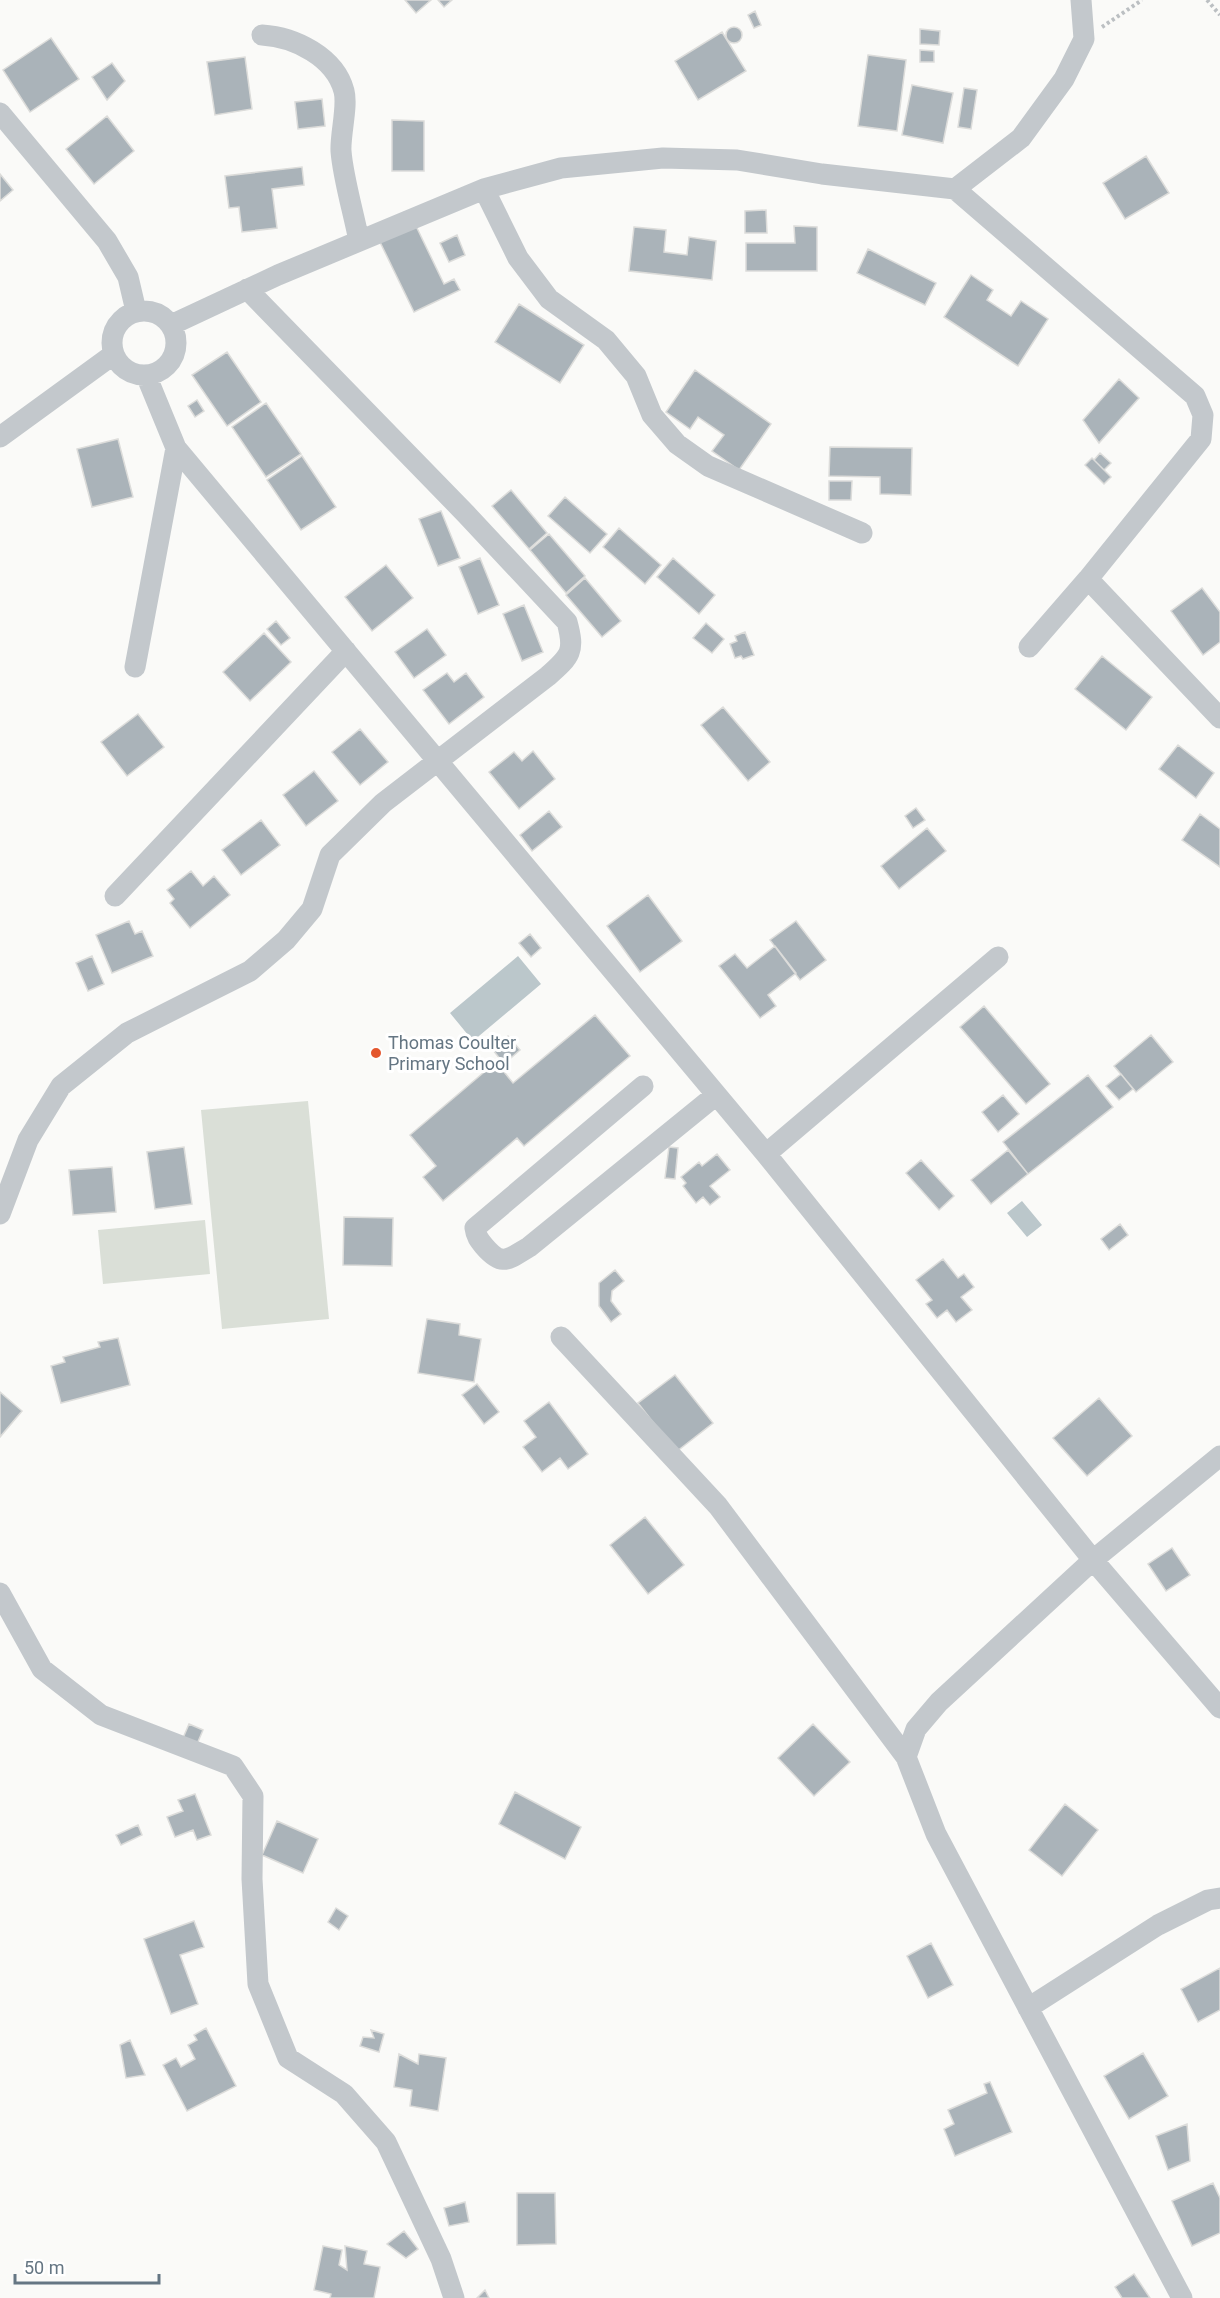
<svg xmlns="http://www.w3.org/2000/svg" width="1220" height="2298" viewBox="0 0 1220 2298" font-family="Roboto,sans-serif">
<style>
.garden{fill:#dadfd7}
.water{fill:#bbc7cb}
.building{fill:#aab3b9;stroke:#dcdcda;stroke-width:1.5}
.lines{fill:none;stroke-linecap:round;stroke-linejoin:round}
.path{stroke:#bbbfc2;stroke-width:4;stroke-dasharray:3 3;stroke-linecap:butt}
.minor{stroke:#c3c8cc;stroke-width:21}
.poi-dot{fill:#e4572e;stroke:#fff;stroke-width:2}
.labels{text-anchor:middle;stroke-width:6;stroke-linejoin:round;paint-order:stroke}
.poi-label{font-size:18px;fill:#657683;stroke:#fff;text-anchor:start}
</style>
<rect width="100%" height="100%" fill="#fafaf8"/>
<!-- garden -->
<path class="garden" d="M308,1101L329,1319L222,1329L201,1110Z
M205,1220L210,1274L103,1284L98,1230Z"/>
<!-- water -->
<path class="water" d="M518,956L541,984L473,1041L450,1013Z
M1022,1201L1042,1225L1027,1237L1007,1213Z"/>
<!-- building -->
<path class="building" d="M405,0H431L416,13Z
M438,0H452L444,7Z
M755,11L761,25L754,28L748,15Z
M726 35a8 8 0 1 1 16 0a8 8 0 1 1-16 0Z
M920,29L940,31L939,45L920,44Z
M722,32L746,71L698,100L675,61Z
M51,38L79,79L30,112L3,70Z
M920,50L934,51V62H920Z
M868,55L906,60L897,131L858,126Z
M245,57L252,109L215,115L207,62Z
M112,63L125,81L107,100L92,77Z
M912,85L953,93L943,143L902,135Z
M964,88L977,90L971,129L958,127Z
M322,99L325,126L298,129L295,102Z
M107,116L134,151L94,184L66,149Z
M392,120L424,121V171H392Z
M1146,156L1169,193L1125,219L1103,183Z
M302,167L304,185L272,189L277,228L242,232L239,207L229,208L225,176Z
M0,174L13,190L0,201Z
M766,210L767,233H745V211Z
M415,224L444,284L454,279L460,290L414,312L380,242Z
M794,226L817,227V271H746V243H795Z
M634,227L666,230L664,252L687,255L689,237L716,241L712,280L629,271Z
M457,235L465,255L449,262L440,243Z
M868,249L936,283L925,305L857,273Z
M971,275L993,290L987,300L1011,316L1021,301L1048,319L1018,366L944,317Z
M519,304L584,345L560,383L495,342Z
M227,352L261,402L227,426L192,375Z
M695,370L771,424L739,470L712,451L724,435L698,417L690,429L666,412Z
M1119,379L1139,398L1099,443L1083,420Z
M197,400L204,411L195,417L188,406Z
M266,403L301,454L266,477L232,427Z
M118,439L133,497L92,507L77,449Z
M830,447L912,448L911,495L880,494V477L829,476Z
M1100,453L1111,463L1104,470L1094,460Z
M302,456L336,507L301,530L267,480Z
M1092,458L1111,477L1104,484L1085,465Z
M829,481H852L851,500H829Z
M511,490L547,533L529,549L492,506Z
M565,497L607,534L590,553L548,516Z
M441,511L460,558L438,566L419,519Z
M619,528L661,565L645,584L603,547Z
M549,534L585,576L566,593L530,550Z
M480,558L499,605L478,614L459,567Z
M673,558L715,595L699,614L657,577Z
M386,565L413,598L372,631L345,597Z
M585,578L621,621L602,637L566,595Z
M1202,588L1220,612V642L1203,655L1171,611Z
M524,605L543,652L522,661L503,614Z
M276,621L290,638L281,645L267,629Z
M706,623L724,639L712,653L693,638Z
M427,629L446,655L414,678L395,652Z
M745,632L754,655L743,659L741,656L735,658L730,644L737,641L735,636Z
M264,633L291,662L250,701L223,672Z
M1102,656L1152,697L1126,730L1075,689Z
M447,673L454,682L466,673L484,697L449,724L423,690Z
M723,707L770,762L748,781L701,725Z
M138,714L164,747L127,776L101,742Z
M360,729L388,762L360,785L332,752Z
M1178,745L1214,773L1196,798L1159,769Z
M533,751L555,779L519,809L489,772L514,752L522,761Z
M314,771L338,801L306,826L283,795Z
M916,808L925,820L913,828L905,816Z
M549,811L562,827L532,851L520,835Z
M1200,814L1220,829V867L1182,840Z
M261,820L280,845L241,875L222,850Z
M927,828L946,851L899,889L881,866Z
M191,871L203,886L214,876L230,895L190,928L170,903L174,899L167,890Z
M648,895L682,941L640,972L607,926Z
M129,921L135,934L142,931L153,956L112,973L96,935Z
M796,921L826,960L800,980L770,940Z
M530,934L541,948L531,957L519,943Z
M775,946L796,973L768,995L776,1006L760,1018L719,966L735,954L747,968Z
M92,956L104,984L88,991L76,963Z
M984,1006L1050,1084L1026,1104L960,1027Z
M595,1015L630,1056L524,1146L517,1138L443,1201L423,1177L436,1166L410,1135L496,1062L513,1083Z
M1151,1035L1173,1062L1136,1092L1114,1066Z
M508,1036L520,1050L504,1064L493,1050Z
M1121,1074L1133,1089L1119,1100L1106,1086Z
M1088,1075L1113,1107L1028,1174L1003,1142Z
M1003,1095L1019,1114L998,1132L982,1112Z
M184,1147L192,1204L155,1209L147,1152Z
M669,1147L678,1148L675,1179L665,1178Z
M1008,1150L1028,1174L991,1204L971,1180Z
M717,1154L730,1170L710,1186L720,1197L710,1205L703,1197L696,1203L683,1186L686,1183L681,1177L699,1162L702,1166Z
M921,1160L954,1196L939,1210L906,1173Z
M112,1167L116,1212L73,1215L69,1170Z
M344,1217L393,1218L392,1266L343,1265Z
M1120,1224L1128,1235L1109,1250L1101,1239Z
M943,1259L958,1278L964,1274L974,1287L961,1297L972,1310L956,1322L947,1310L937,1318L926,1304L932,1300L916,1280Z
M615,1270L624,1281L612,1291L611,1301L621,1314L611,1322L599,1306V1283Z
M427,1319L460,1324L459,1335L481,1339L474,1382L418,1373Z
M118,1338L130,1385L61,1403L51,1366L65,1362L63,1357L100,1347L98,1342Z
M675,1375L713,1423L676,1452L638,1403Z
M477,1384L499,1412L484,1424L462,1395Z
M0,1392L22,1411L0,1437Z
M1099,1398L1132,1436L1087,1476L1053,1438Z
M549,1402L588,1454L568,1469L560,1458L542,1472L523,1447L536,1437L524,1421Z
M645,1517L684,1565L648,1594L610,1545Z
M1172,1548L1190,1575L1166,1591L1148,1564Z
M189,1724L203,1730L197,1744L183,1738Z
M813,1724L850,1762L814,1796L778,1758Z
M515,1792L581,1827L565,1859L499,1824Z
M195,1794L211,1835L197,1840L193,1830L175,1837L167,1817L183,1811L178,1800Z
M1065,1804L1098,1830L1062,1876L1029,1850Z
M277,1821L318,1839L303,1873L262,1855Z
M138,1825L142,1835L121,1845L116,1835Z
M336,1908L348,1916L339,1930L328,1922Z
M194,1921L204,1947L180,1955L198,2004L171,2014L144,1939Z
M931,1943L953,1985L928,1998L907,1956Z
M1220,1968V2010L1198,2022L1181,1989Z
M206,2028L236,2086L187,2111L163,2065L176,2058L181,2067L195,2059L188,2045L197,2040L194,2035Z
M371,2030L384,2034L379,2052L360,2046L363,2037L374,2038Z
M130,2040L145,2075L126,2078L120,2045Z
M1143,2053L1168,2096L1129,2119L1104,2076Z
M399,2054L418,2064L419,2054L446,2058L438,2111L410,2106L412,2090L394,2087Z
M990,2082L1012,2132L955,2156L944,2129L954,2124L948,2110L987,2093L984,2084Z
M1187,2124L1190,2161L1168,2170L1156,2136Z
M1213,2183L1220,2198V2233L1192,2246L1172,2201Z
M517,2193H555L556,2244L517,2245Z
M465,2202L469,2222L449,2226L444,2208Z
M404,2231L418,2249L406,2258L387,2244Z
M323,2246L342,2250L339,2265L347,2270L345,2246L367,2251L364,2264L380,2267L374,2298H330L331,2294L314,2290Z
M1134,2274L1150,2298H1122L1115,2287Z
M485,2290L489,2298H477Z"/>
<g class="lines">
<!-- path -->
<path class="path" d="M1207,0L1220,15
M1102,27L1142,0"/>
<!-- minor -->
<path class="minor" d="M262,35C295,37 335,57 344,91C348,106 340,135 341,151C343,178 354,214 359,241
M0,113L107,241L128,277L136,311
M484,189L518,258L549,299L606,340L636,376L652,415L677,444L708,466L862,533
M955,189L1195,396L1203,415L1201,439L1088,579L1029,647
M112 343a32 32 0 1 1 64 0a32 32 0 1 1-64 0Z
M171,325L278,275L484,189L561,168L663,158L737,160L822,174L955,189L1021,138L1064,79L1084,39L1081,0
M146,375L176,448L766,1154L1093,1560L1220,1708
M0,437L114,354
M1088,579L1220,718
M135,667L176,448
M115,896L346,651
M643,1086L475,1228C476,1236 479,1240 484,1246C502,1267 507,1260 529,1247L716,1095
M766,1154L998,957
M0,1214L28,1140L61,1086L127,1033L250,971L286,940L312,909L330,855L383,803L548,676C571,656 575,651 567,622L466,514L247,289
M561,1337L718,1506L906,1757
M0,1593L42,1669L101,1715L233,1766L253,1796L252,1879L258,1984L288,2058L344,2094L386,2142L441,2259L454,2298
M1028,2008L1158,1925L1208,1900L1220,1898
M1182,2298L936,1834L906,1757L916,1729L939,1702L1093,1560L1220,1456"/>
</g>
<!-- markers -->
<circle class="poi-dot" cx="376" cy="1053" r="6"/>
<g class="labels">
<!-- poi labels -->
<g class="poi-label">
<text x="388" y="1049">Thomas Coulter<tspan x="388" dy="21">Primary School</tspan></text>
</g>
</g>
<!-- scale -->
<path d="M15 2274v9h144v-9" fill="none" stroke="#657683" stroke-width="3"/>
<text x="24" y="2274" font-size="18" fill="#657683" stroke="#ffffff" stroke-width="4.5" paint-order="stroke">50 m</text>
</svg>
